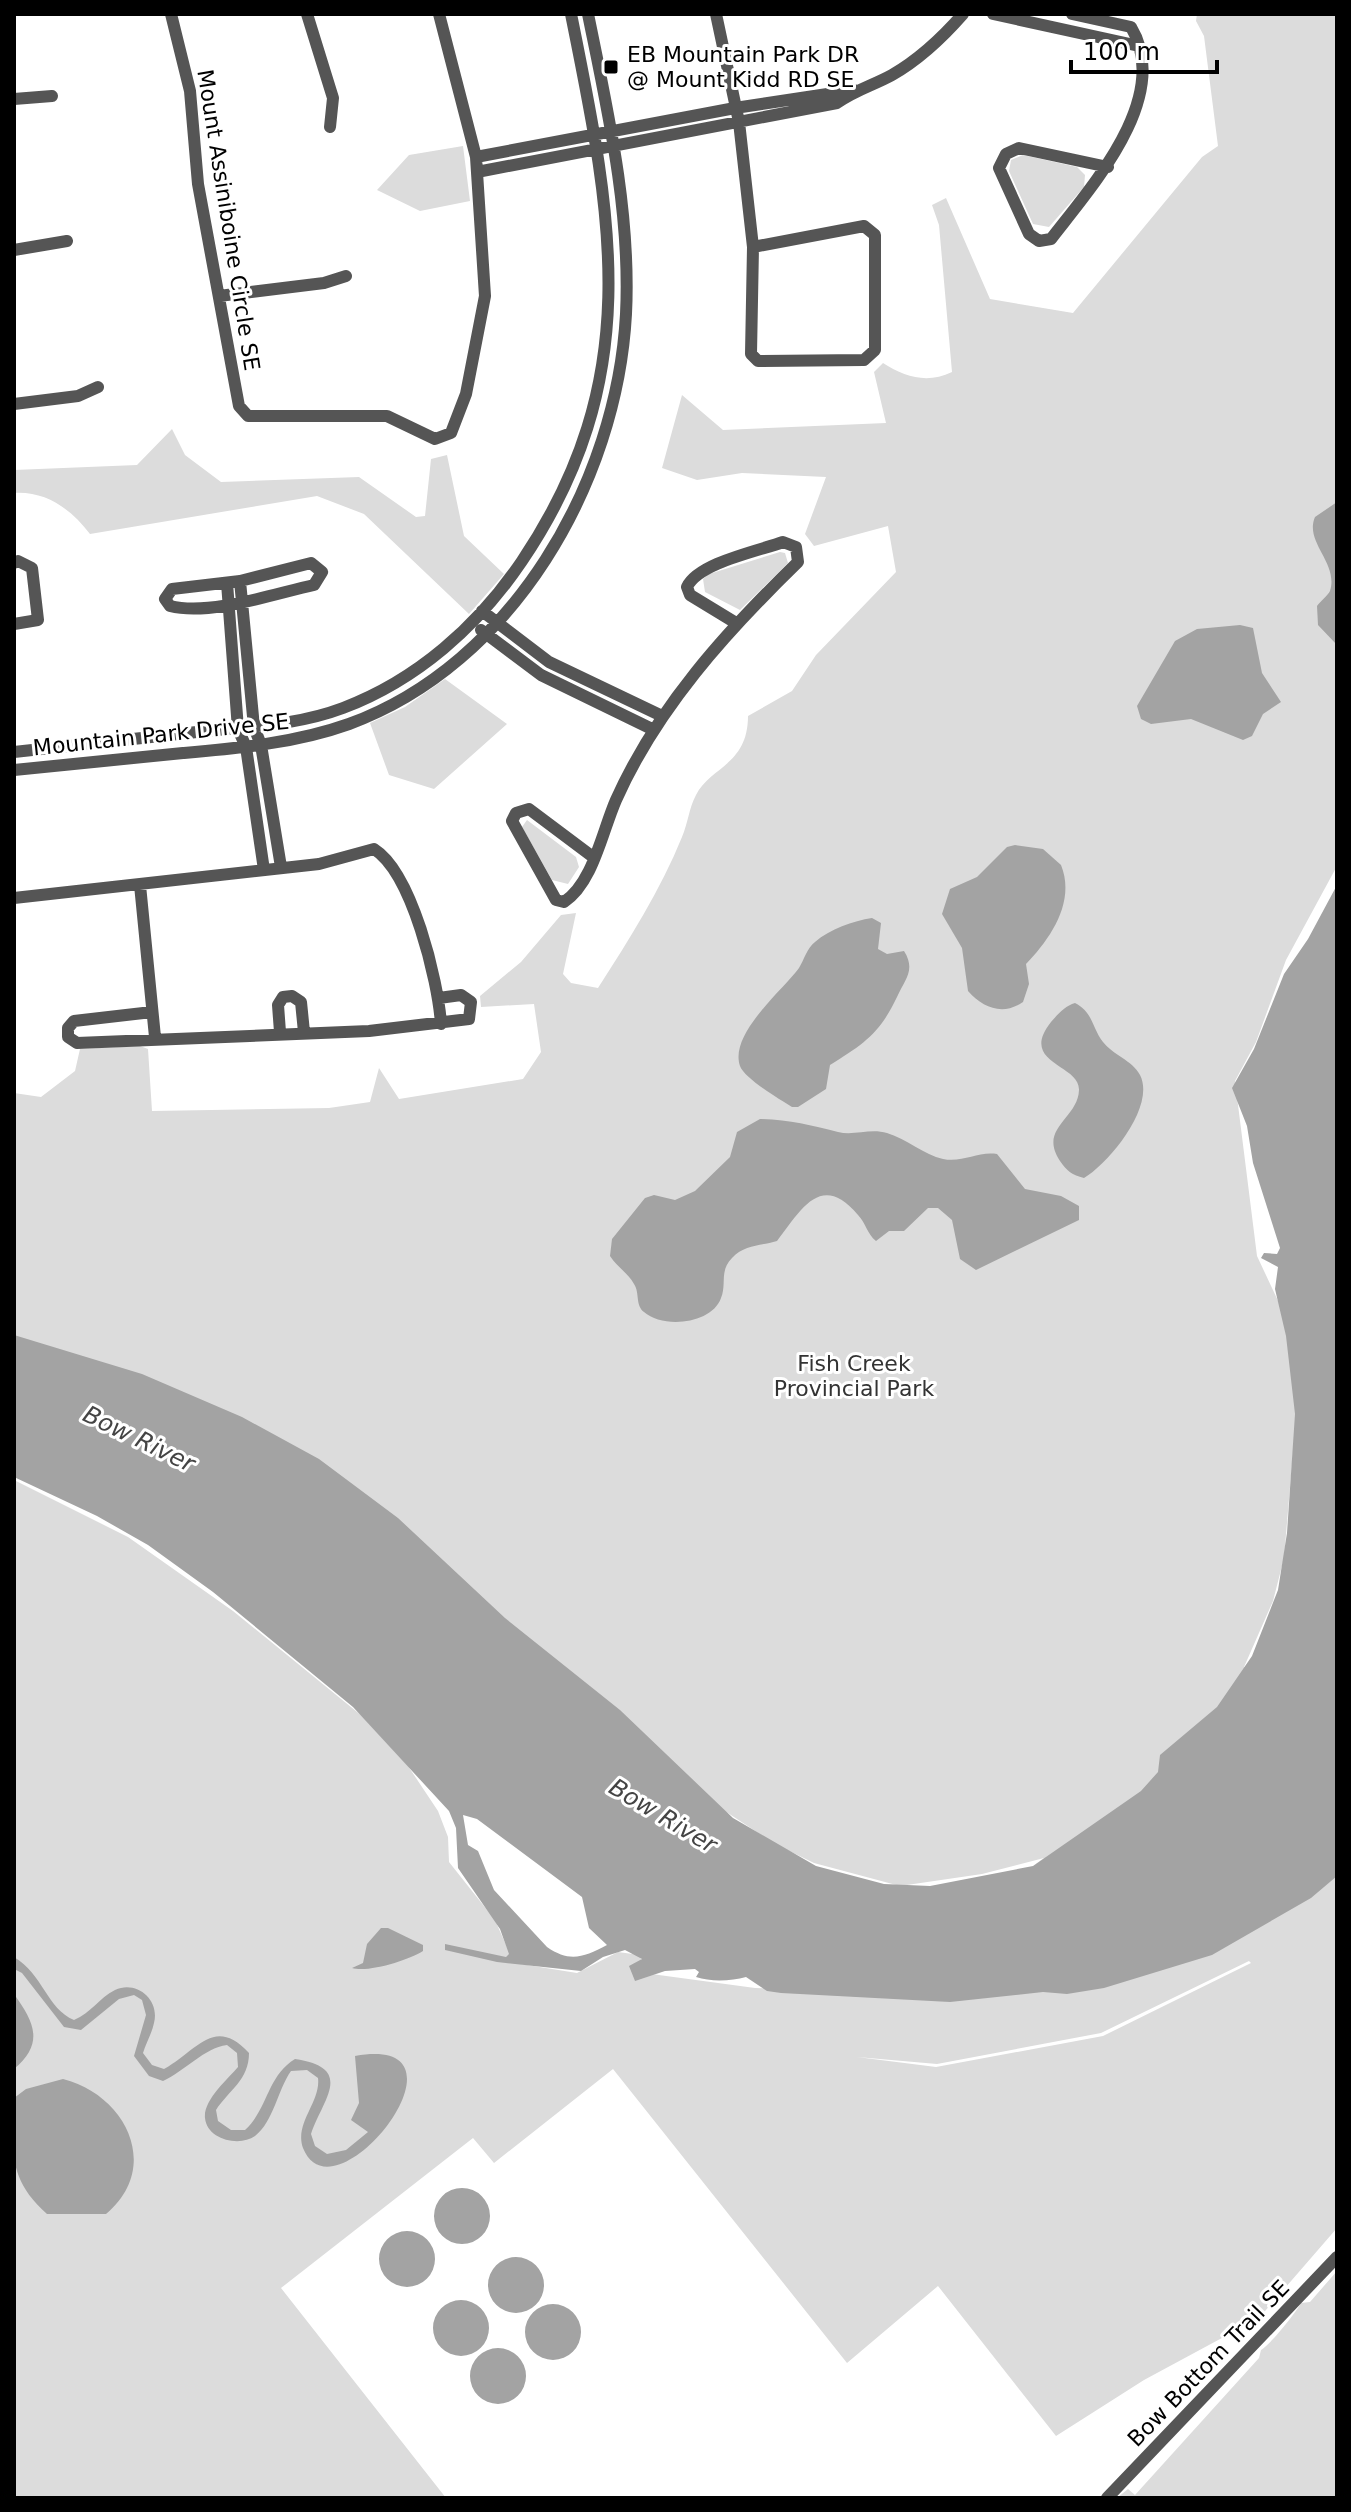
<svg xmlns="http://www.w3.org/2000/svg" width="1351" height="2512" viewBox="0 0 1351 2512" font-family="'DejaVu Sans',sans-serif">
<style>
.green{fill:#dcdcdc;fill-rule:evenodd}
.water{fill:#a3a3a3;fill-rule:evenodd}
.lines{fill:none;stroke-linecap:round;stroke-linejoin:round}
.minor{stroke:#555;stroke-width:12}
.poi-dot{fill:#000;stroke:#fff;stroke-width:3}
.labels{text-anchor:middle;stroke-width:6;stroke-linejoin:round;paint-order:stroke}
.poi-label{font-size:22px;fill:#000;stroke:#fff;text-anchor:start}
.street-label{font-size:22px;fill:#000;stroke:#fff}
.park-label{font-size:22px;fill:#333;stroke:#fff}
.water-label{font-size:24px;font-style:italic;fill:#444;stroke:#fff}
</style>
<rect width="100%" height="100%" fill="#fff"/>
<!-- green -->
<path class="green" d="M1197,14H1337V866L1286,960L1256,1042L1235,1081L1257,1256L1280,1305L1289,1348L1296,1416L1284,1558L1273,1601L1244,1667L1312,1687L1033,1866L1044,1858L982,1874L900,1886L814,1863L775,1844L14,1343V1093L41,1097L75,1071L80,1049L140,1046L148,1049L152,1111L329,1108L370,1102L379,1068L399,1099L523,1079L541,1052L534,1004L481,1007L480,996L521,962L561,915L576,913L563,974L571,983L598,988C629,940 661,889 682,837C688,823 689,808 696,795C710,767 748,765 748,716L792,691L816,655L896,572L888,526L814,546L805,534L826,477L742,473L697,480L662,468L682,395L723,430L886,423L874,372L883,363C905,377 927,384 952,372L939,225L932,205L946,198L990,299L1073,313L1202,157L1218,146L1204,36L1196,21Z
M463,146L470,201L420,211L377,190L409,155Z
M1023,155L1077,167L1085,175L1084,187L1049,227L1033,224L1009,171L1011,160Z
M172,429L185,455L221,482L359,477L416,517L425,516L431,459L447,455L464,536L504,574L469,614L364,514L317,496L90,534C71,509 46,491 14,493V470L137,465Z
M780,552L785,553L788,563L740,610L705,592L703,579L709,574Z
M445,679L507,724L434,789L389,775L370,723L405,707Z
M527,820L576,857L579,867L568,884L552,880L522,827Z
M14,1480L128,1537L233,1611L362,1716L408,1766L438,1811L448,1837L449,1862L495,1920L510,1954L521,1964L577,1973L618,1952L640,1955L644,1973L755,1988L840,1990L1337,1771V2228L1259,2318L1144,2380L1056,2436L938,2286L847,2363L613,2069L494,2163L473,2138L281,2288L446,2498H14ZM1249,1961L1251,1963L1103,2036L936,2067L857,2057L937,2064L1101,2033Z
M1337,2271V2498H1117L1128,2489L1135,2495L1259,2358L1261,2350C1270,2345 1295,2314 1301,2303L1310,2302Z"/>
<!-- water -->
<path class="water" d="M1337,502V645L1318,625L1317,606C1320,602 1328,595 1330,591C1339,563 1304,542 1315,517Z
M1240,625L1253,628L1262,673L1281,702L1263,714L1252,736L1243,740L1191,719L1151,724L1141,719L1137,706L1175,641L1197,629Z
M1015,845L1043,849L1061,865C1076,902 1050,939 1026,964L1029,984L1023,1002C1003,1016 983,1008 968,991L962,948L942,914L950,889L977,877L1007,847Z
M1337,885V1876L1311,1898L1212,1955L1104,1988L1067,1994L1043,1992L950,2002L781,1993L767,1991L746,1977C731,1981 711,1982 696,1977L699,1972L695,1969L665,1971L635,1981L629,1966L642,1959L625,1950L603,1957L581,1971L497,1962L445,1950V1944L506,1957L509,1954L500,1929L458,1868L456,1828L449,1811L353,1707L213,1592L148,1545L97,1516L14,1477V1335L142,1374L242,1417L319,1459L398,1518L505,1618L620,1710L733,1818L816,1866L884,1884L930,1886L1033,1866L1141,1791L1158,1772L1160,1755L1217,1707L1252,1656L1278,1590L1287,1533L1295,1414L1286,1336L1275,1289L1278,1267L1261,1258L1264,1253L1277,1254L1280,1248L1253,1163L1247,1126L1232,1088L1254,1049L1284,974L1308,939ZM463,1815L477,1819L582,1897L589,1928L607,1945C584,1957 570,1963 547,1947L494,1890L478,1851L468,1845Z
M872,918L881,923L878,949L887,954L904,951C916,970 905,979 897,997C880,1033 864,1044 830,1065L826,1089L798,1107H792C779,1099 744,1078 740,1066C729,1034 782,991 799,968C804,960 807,948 815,942C830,929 853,921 872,918Z
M1075,1003C1093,1012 1092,1028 1103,1042C1113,1055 1132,1060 1140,1075C1156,1106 1109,1163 1084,1178C1072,1175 1067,1171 1060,1161C1038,1128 1078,1119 1079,1090C1080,1064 1018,1064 1051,1022C1058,1014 1065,1006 1075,1003Z
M760,1119C789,1120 811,1125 838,1132C854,1136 870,1128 887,1133C907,1139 924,1155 943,1159C963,1163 978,1151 997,1154L1025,1189L1061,1196L1079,1206V1220L976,1270L960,1259L952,1220L938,1208H928L904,1231H889L876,1241C867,1234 866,1223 858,1215C821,1171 801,1210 777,1241C761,1246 745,1244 732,1258C719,1271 727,1284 721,1298C712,1324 663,1329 644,1312C635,1305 640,1293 634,1284C628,1273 617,1267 610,1256L612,1239L645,1198L654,1195L675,1200L695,1191L730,1157L737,1132Z
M381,1928H388L423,1945V1951C409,1960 368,1973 352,1968L363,1963L367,1944Z
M14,1957C43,1974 47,2009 74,2020C91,2013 99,1998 115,1990C137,1980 160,2000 154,2023C152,2033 146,2043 143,2053L152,2065L164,2069C197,2051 214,2015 249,2053C249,2080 229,2090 216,2110L218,2121L231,2130H245C268,2109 267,2076 295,2059C356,2068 322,2100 311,2134L315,2146L327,2154L346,2150L368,2132L351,2120L359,2103L355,2056C485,2033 334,2226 303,2148C294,2123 321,2102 318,2078L307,2070L291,2071C277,2091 274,2121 255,2136C240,2147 207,2140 205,2118C203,2100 228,2079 238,2067L237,2053L227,2045C204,2048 185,2071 163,2081L149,2076L134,2056L146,2015L142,2000L134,1995L119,1999L81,2030L64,2027L22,1973L14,1969Z
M14,1994C34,2022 45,2043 14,2069Z
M63,2079C126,2095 162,2167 106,2214H47C5,2176 14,2150 14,2098L26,2089Z
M434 2216a28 28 0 1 1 56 0a28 28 0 1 1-56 0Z
M379 2259a28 28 0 1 1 56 0a28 28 0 1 1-56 0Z
M488 2285a28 28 0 1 1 56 0a28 28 0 1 1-56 0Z
M433 2328a28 28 0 1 1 56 0a28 28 0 1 1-56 0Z
M525 2332a28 28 0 1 1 56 0a28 28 0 1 1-56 0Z
M470 2376a28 28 0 1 1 56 0a28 28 0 1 1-56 0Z"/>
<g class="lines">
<!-- minor -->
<path class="minor" d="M171,14L190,91L198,184L239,406L248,416H387L435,439L451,433L466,394L485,296L476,157L439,14
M307,14L333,98L330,127
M716,14L739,122L753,247L751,354L758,361L864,360L875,350V235L864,226L753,247
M993,14L1139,46
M1072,14L1131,27C1173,97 1091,187 1051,239L1039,241L1029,234L999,168L1006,154L1019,148L1108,167
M14,99L52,96
M476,157L735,108L854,90
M477,172L837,103C855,90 874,85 892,75C920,59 942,38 963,14
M14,250L67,241
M219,296L324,283L346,276
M14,404L78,396L98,387
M14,563L18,561L32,568L38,620L14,624
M311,563L322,572L314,585C273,594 210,616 170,606L165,599L172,589L240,581Z
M240,581L254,727L261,745L281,867
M227,583L238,729L246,747L264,870
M482,611L549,662L662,716
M481,630L541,675L654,730
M14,752C78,745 142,738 206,731C253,726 298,725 343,708C417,680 478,626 522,561C646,377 612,217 571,14
M14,770C70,764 127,759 183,753C239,748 296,743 349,724C513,664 617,482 626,314C631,213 608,112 588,14
M593,857L529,809L516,813L512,821L556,900L564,902C593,883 602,832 616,800C657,708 726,632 798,562L796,547L783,542C758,551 698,563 687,587L690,595L736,623
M140,885L155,1037
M14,898L319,864L374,849C412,873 438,980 441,1024
M152,1012L74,1021L68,1028V1037L77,1043L369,1031L469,1019L471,1002L461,995L439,998
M280,1032L278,1005L283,997L292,996L301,1002L304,1032
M1107,2498L1337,2257"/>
</g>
<!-- markers -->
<rect class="poi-dot" x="603" y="59" width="16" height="16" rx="4"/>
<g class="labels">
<!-- poi labels -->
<g class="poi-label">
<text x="627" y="62">EB Mountain Park DR<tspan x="627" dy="25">@ Mount Kidd RD SE</tspan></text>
</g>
<!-- street labels -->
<g class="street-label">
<text transform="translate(229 220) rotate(81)" y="8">Mount Assiniboine Circle SE</text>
<text transform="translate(161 734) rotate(-6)" y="8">Mountain Park Drive SE</text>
<text transform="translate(1208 2363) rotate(-46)" y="8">Bow Bottom Trail SE</text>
</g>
<!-- park labels -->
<g class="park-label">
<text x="854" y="1371">Fish Creek<tspan x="854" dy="25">Provincial Park</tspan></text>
</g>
<!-- water labels -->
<g class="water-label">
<text transform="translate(139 1439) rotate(26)" y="8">Bow River</text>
<text transform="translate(663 1816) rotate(31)" y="8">Bow River</text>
</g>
</g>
<!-- border -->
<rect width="1351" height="2512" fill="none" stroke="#000000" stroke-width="32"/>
<!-- scale -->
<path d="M1071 60v12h146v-12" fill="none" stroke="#000000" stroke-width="4"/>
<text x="1083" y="60" font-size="24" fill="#000000" stroke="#ffffff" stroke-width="6" paint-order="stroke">100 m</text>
</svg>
